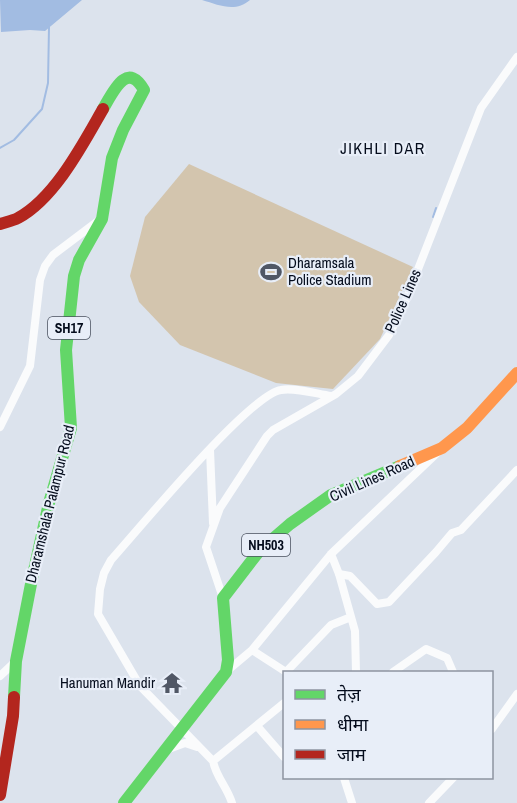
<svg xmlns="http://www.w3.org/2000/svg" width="517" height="803" viewBox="0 0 517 803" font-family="'Archivo Narrow','Noto Sans Devanagari',sans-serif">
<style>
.green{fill:#d3c5ae}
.water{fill:#a2bce2}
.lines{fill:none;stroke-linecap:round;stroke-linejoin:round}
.stream{stroke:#a2bce2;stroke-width:2}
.street{stroke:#fafbfc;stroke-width:8}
.fast{stroke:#63d668;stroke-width:12}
.slow{stroke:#ff974d;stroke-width:12}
.jam{stroke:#b3261e;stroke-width:12}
.labels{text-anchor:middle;stroke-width:4.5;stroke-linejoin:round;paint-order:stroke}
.shield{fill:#e8eef8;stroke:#48505e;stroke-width:1.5}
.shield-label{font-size:14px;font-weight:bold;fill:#040c1c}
.poi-label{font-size:15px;fill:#040c1c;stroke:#e8eef8;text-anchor:start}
.street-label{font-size:15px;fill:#040c1c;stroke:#e8eef8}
.neighbourhood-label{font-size:16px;letter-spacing:1.5px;fill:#040c1c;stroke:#e8eef8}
</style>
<rect width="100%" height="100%" fill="#dce3ed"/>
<!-- green -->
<path class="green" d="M189,164L413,267L380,339L333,389L276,383L180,345L139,302L130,276L145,217Z"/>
<!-- water -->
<path class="water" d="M0,0H82L45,31L30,30L1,32Z
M202,0H250C235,13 219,5 202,0Z"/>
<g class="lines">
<!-- stream -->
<path class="stream" d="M0,148L14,140L42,109L48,83L49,27
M433,217L436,208"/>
<!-- street -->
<path class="street" d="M0,427L30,366L40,280L45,266L53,255L98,221
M210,450L213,523
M331,554L339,574L355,631L356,672
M339,574L350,576L377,604L389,602L436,552L452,533L461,530L517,470
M223,598L206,547L220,508L267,436L273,430L336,394L358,376L389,335L406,300L481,108L517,57
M252,650L286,672
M227,671L252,650L331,554L437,453
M286,672L331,625L351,617
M393,672L426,649L447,658L453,672
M0,676L16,661
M257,726L284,757
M492,729L517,694
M166,750L185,743L197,747
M213,761L284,703
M344,778L352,803
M232,803C227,787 216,777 213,761L140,686L98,614L100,589L104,573L111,560C138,530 249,395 281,390C294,387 317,394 331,396
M429,803L453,778"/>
<!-- fast -->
<path class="fast" d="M14,697L16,661L31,584L49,503L71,428L66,350L74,276L79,260L102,219L112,158L123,130L144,90C127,60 113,92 103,109
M124,803L226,672L228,660L223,598L260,550L290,524L331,495L400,466"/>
<!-- slow -->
<path class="slow" d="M400,466L442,448L467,428L517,373"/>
<!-- jam -->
<path class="jam" d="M0,224C6,222 12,221 18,218C55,198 83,144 103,109
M0,795L13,716L14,697"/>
</g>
<!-- icons -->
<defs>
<symbol id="stadium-bare" viewBox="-9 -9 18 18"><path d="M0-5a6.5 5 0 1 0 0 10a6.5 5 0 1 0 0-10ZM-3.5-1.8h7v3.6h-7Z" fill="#505765" stroke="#e8eef8" stroke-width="2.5" paint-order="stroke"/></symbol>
<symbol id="temple-bare" viewBox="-9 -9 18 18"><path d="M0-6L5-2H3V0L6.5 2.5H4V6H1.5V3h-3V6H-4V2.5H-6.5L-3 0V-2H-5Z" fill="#505765" stroke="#e8eef8" stroke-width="2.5" paint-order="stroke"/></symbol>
</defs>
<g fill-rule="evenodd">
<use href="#stadium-bare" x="256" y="257" width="30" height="30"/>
<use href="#temple-bare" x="157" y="668" width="30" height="30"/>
</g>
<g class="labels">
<!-- shield labels -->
<g class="shield">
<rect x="48" y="317" width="42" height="22" rx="4.5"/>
<rect x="242" y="534" width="48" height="22" rx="4.5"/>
</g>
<g class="shield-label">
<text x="69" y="333">SH17</text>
<text x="266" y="550">NH503</text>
</g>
<!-- poi labels -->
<g class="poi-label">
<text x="288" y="268">Dharamsala<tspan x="288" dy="17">Police Stadium</tspan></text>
<text x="155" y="688" text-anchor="end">Hanuman Mandir</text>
</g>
<!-- street labels -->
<g class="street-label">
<text transform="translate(403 301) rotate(-66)" y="5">Police Lines</text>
<text transform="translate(372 479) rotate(-24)" y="5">Civil Lines Road</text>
<text transform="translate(50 504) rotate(-76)" y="5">Dharamshala Palampur Road</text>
</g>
<!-- neighbourhood labels -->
<g class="neighbourhood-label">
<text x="383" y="154">JIKHLI DAR</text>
</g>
</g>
<!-- legend -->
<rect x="283" y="671" width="210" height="108" fill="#e8eef8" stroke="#8d94a0" stroke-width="1.5"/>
<rect x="295" y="690" width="30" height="9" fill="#63d668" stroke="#8d94a0" stroke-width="1.5"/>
<text x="337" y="701" font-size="18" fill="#040c1c">तेज़</text>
<rect x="295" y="720" width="30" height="9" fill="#ff974d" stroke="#8d94a0" stroke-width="1.5"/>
<text x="337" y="731" font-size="18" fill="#040c1c">धीमा</text>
<rect x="295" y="750" width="30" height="9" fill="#b3261e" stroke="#8d94a0" stroke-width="1.5"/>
<text x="337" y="761" font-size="18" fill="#040c1c">जाम</text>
</svg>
